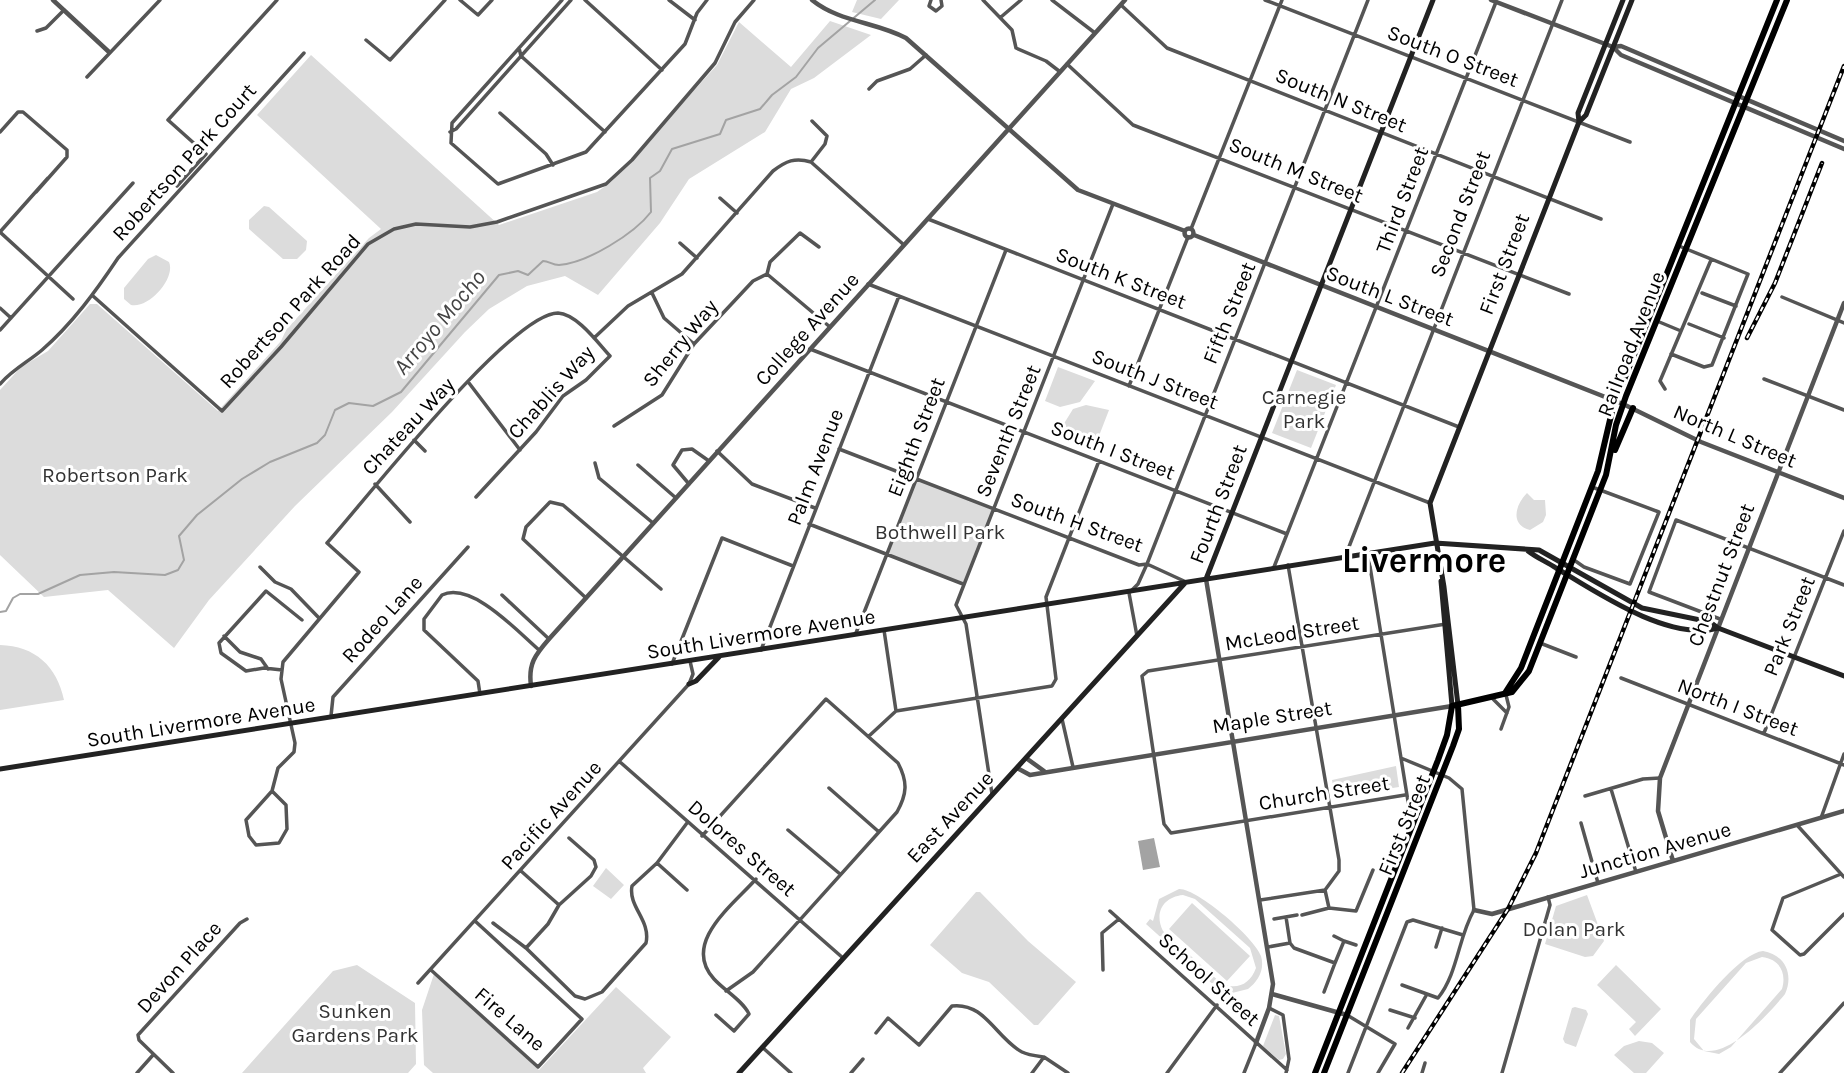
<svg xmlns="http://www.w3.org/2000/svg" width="1844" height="1073" viewBox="0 0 1844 1073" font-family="Karla,sans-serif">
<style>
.green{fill:#dcdcdc;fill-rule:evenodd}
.water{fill:#a3a3a3}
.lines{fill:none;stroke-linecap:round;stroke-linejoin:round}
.stream{stroke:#a3a3a3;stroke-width:2}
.minor{stroke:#555;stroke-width:3.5}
.tertiary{stroke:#555;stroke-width:4.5}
.secondary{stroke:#222;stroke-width:5}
.primary{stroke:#000;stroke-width:6}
.rail-casing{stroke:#000;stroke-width:4.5}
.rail{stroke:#fff;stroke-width:2;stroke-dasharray:5;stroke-linecap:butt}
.labels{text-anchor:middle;stroke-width:6;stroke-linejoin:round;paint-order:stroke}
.street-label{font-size:21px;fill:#000;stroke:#fff}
.park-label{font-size:21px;fill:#333;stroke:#fff}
.water-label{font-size:23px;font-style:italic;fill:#444;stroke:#fff}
.town-label{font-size:35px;font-weight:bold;fill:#000;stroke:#fff}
</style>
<rect width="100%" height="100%" fill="#fff"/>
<!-- green -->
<path class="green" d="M857,0H899L881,19L852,12Z
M830,21L871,35L814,78L791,89L765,132L689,179L660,223L598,295L565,276L527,286L489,309L465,332L392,412L295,506L209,600L174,648L108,590L44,597L0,555V390L21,367L48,351L90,304H97L218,411L281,341L286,330L369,238L381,229L257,115L311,55L499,225L597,192L611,182L717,65L739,22L791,67Z
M264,206L269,207L307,241L306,250L297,259H283L249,229V220Z
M156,255L169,262C176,278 149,309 131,305L124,299V288L148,259Z
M1058,367L1095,381L1080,402L1060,407L1045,401Z
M1297,370L1336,385L1311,448L1272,433Z
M1086,405L1109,410L1097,441L1092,443L1060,430L1073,409Z
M917,479L993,509L963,584L887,554Z
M1527,493L1534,500H1545L1546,515L1543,522L1530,530C1510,525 1515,505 1527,493Z
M0,645C35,646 57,666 64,700L0,710Z
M1396,766L1399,787L1335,797L1332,780Z
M606,868L624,885L611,899L593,886Z
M1179,889C1197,888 1255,938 1261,956C1265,970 1258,981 1248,989L1232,993L1218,989L1146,924L1150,919L1153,921L1159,899ZM1183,895L1195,899L1250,948L1256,968C1250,984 1238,990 1222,984L1163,931C1154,913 1163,897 1183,895Z
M976,892H980L1028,941L1076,982L1038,1025H1034L989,982L962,973L930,945Z
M1587,895L1604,941L1593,956L1585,957L1545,944L1556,906Z
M1192,903L1250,956L1227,981L1169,929Z
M1763,951C1785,955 1794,974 1785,994C1767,1016 1716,1073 1690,1042V1020C1702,1002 1741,953 1763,951ZM1762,957C1779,959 1787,972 1782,989L1731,1047L1719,1054L1704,1051L1694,1039L1696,1019L1746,963Z
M357,965L415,1003L416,1064L408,1073H242L333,971Z
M1616,965L1661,1009L1635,1036L1629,1029L1636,1022L1597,985Z
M434,974L539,1070L616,987L671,1037L643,1068L646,1073H433L424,1065L422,1010Z
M1575,1007L1586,1010L1588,1014L1576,1047L1565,1043L1563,1039L1572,1008Z
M1275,1015L1279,1016L1286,1054L1283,1059L1279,1060L1263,1046Z
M1639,1041L1652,1043L1664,1053L1646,1073H1634L1614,1055L1624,1046Z"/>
<!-- water -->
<path class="water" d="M1154,838L1160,867L1143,870L1138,841Z"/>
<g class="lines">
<!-- stream -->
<path class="stream" d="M0,612L6,611L13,598L20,594H38L80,575L114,572L165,575L178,570L184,560L179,536L197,515L242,479L270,462L317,443L325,435L335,410L349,403L373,406L401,392L499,275L518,271L528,275L543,261C549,261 552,265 559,265C587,263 634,234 651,212L650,178L660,171L672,149L720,134L726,120L760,109L772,95L796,77L818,48L875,0"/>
<!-- minor -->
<path class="minor" d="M460,0L478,15L492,0
M562,0L452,123L451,143L498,184L586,152L685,44L697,13L707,0
M585,0L662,70
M669,0L695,20
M931,0L929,6L936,11L942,6L941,0
M983,0L1012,30L1016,48L1046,61L1059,71
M1052,0L1095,33
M1265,0L1630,142
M1121,5L1167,48L1601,219
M1001,17L1021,0
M37,31L46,28L64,10
M366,40L390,60L445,0
M519,48L521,56L605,132
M1067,64L1133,125L1569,294
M87,77L160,0
M869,89L877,81L910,69L926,55
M500,113L546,154L553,165
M0,132L18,112H23L67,150V157L36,192
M450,132L456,129L571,0
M811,162L825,144L827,136L812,121
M177,186L206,154L168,120L277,0
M720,198L737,213
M928,219L1459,427
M1191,229L1282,0
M0,232L73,299
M0,232L48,178
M680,243L697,258
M767,274L830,327
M767,274L770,262L800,233L819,247
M868,284L1430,503
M652,293L664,318L694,344
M1702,293L1736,306
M93,296L222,411L281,347L368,244L394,229L416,224L470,227L497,222L606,184L632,160L715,63L735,22L754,0
M1782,297L1844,323
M0,308L11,318
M1657,321L1681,331
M1689,324L1724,338
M0,330L133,183
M594,338L628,306L682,274L773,171C786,161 795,157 811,162L904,245
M810,349L1287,534
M1671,354L1704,367L1712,365L1748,274L1679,246
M1764,379L1844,410
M469,383L520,450
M0,384C13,369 28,362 42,350C72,324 96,291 118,258L304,53
M1129,386L1188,237
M1665,389L1660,381L1711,260
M614,426L662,395L694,344L753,281L767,274
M414,440L425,451
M839,449L1139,565L1147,564L1184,581
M717,451L752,484L815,508
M595,463L599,478L653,523
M638,465L676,498
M375,484L410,522
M689,484L673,465L682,450L692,449L709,461
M809,524L963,584
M1368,554L1412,826
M1345,557L1562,0
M1574,560L1584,567L1630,584L1659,512L1592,487
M1288,565L1339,860V871L1325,890
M260,567L275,582L291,589L319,618
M1274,567L1496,2
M502,595L549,639
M586,598L523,539L526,527L550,502L563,505L661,589
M1720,619L1649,592L1676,520L1844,585
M884,630L896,711
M856,633L1006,250
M224,636L240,652L261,659L268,669
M1137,636L1129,593L1138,584L1147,564L1368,0
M1540,643L1576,657
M761,650L899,296
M672,664L722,538L793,566
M282,670L264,668L246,671L221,653L219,643L266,591L302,620
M1621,678L1844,765
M480,694L478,681L424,630V619L442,595C472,581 518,632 539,650
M1493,699L1507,713
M331,716L333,697L468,547
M1062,719L1073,767
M1501,729L1509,707L1506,695
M1764,733L1844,531
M869,736L896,711L1052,686L1056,679L1046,597L1099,461
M1401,758L1449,778L1462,789L1474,910C1458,938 1458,973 1438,998L1402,985
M620,762L843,958
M829,788L879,832
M1611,789L1636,872
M272,791L246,820L249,836L256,845L279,843L287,829L286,805L272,791L278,768L294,752L295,743L281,679L283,662L359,572L327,543C363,503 511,313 558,313C577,314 598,343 610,356L586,380L563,396L536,432L476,497
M992,794L966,624L956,605L1113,204
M1405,795L1171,833L1164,824L1142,676L1148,671L1446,624
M1585,796L1643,779L1660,778
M1821,818L1844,754
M1581,823L1598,883
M1797,825L1844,877
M788,830L840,874
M702,836L826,699L898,763C908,782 907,794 897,812L753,972L726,991
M657,863L687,890
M1841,874L1783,898L1772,930L1800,955L1804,954L1844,914
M1325,890L1329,908
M1260,900L1325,890
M559,905L591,876L596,867L594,860L569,838
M1110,911L1287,1070
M1302,915L1329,908L1356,911L1373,870
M1274,919L1297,915
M493,923L526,948L548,924L559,905L521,871
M1344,941L1356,945
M1290,943L1294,948L1335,963L1344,941L1334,936
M1268,947L1290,943L1286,917
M1436,947L1442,928
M526,948L575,996L585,999L602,992L646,943C651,920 628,907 632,886L657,863L687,823
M431,970L538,1067L582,1019L475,921
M1103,970L1102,933L1119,919
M418,983L689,684L693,674L690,661
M1324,992L1335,963
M1269,1008L1283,1015L1289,1059L1286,1073
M1390,1010L1415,1018
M716,1015L734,1031L749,1014C743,1001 725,991 714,979C681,943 733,905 756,879
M1347,1015L1395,1044L1378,1073
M1408,1028L1427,994
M876,1033L888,1018L919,1045L952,1006C985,1002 996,1038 1022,1052C1028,1055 1037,1056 1044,1057
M762,1047L791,1073
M137,1073L153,1055
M173,1073L139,1040L138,1035L240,923L247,919
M851,1073L863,1059
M1032,1073L1044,1057L1068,1073
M1167,1073L1217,1005
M1244,1073L1256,1043
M1348,1073L1407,922L1413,920L1463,935
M1422,1073L1425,1063
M1502,1073L1550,905L1548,897
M1780,1073L1844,1003"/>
<!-- tertiary -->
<path class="tertiary" d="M53,0L109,52
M812,0C839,22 876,22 906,38L1078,190L1185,231
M1491,0L1613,47L1621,55L1844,149
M1613,47L1621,46L1844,141
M1184.5 233a4.5 4.5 0 1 1 9 0a4.5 4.5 0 1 1-9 0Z
M1194,235L1623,404L1701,442L1844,498
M1206,579L1273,984L1269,1008L1256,1043
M531,686C528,664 535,655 549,639L1125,0
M1026,758L1044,771
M1017,768L1030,775L1452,706
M1673,861L1658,811L1660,778L1844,303
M1474,910L1492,914L1844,811
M1272,994L1347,1015"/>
<!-- secondary -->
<path class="secondary" d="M1579,122L1586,115L1632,0
M1528,551C1537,558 1547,562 1556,568C1596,592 1669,642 1718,628
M1206,579L1433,0
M1441,581L1452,706
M689,684L696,681L719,657
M1458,705L1444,587L1430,503L1579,122L1578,113L1623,0
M0,769L1435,543L1539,550L1642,608L1710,622L1718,628L1844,676
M739,1073L1185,583"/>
<!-- primary -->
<path class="primary" d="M1615,450L1633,408
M1505,693L1521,668L1598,471L1613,407L1777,0
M1315,1073L1438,760L1447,735L1452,706L1512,692L1529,671L1606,475L1616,425L1626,396L1787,0
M1324,1073L1453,746L1459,729L1458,705"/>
<defs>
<path id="rail" d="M1747,338L1775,283L1822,163
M1402,1073L1508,909L1536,853L1844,66"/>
</defs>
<!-- rail casing -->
<use href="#rail" class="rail-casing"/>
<!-- rail -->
<use href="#rail" class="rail"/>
</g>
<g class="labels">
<!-- street labels -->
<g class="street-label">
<text transform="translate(1453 56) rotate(21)" y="7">South O Street</text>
<text transform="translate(1341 100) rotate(22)" y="7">South N Street</text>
<text transform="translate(184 162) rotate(-48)" y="7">Robertson Park Court</text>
<text transform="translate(1296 170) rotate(22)" y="7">South M Street</text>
<text transform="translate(1402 200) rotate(-69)" y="7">Third Street</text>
<text transform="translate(1460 214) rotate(-69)" y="7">Second Street</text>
<text transform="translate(1504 264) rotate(-69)" y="7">First Street</text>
<text transform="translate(1121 278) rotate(21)" y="7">South K Street</text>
<text transform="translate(1390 296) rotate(21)" y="7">South L Street</text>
<text transform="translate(290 311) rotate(-48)" y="7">Robertson Park Road</text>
<text transform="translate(1229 313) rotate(-68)" y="7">Fifth Street</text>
<text transform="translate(807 329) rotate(-48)" y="7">College Avenue</text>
<text transform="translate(680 343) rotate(-51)" y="7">Sherry Way</text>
<text transform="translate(1631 344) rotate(-69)" y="7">Railroad Avenue</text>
<text transform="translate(1155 379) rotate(21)" y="7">South J Street</text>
<text transform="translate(551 392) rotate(-48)" y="7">Chablis Way</text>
<text transform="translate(408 426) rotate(-47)" y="7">Chateau Way</text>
<text transform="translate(1008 431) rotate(-68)" y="7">Seventh Street</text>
<text transform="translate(1735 436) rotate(23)" y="7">North L Street</text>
<text transform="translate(916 437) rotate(-69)" y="7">Eighth Street</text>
<text transform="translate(1113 450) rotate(21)" y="7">South I Street</text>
<text transform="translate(815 467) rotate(-69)" y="7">Palm Avenue</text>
<text transform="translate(1218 504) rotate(-69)" y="7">Fourth Street</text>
<text transform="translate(1077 522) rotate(20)" y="7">South H Street</text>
<text transform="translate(1721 575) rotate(-69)" y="7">Chestnut Street</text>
<text transform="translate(382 619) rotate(-48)" y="7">Rodeo Lane</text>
<text transform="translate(1789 626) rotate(-68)" y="7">Park Street</text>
<text transform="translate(1292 633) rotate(-9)" y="7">McLeod Street</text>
<text transform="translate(761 634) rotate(-9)" y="7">South Livermore Avenue</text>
<text transform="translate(1738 707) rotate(21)" y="7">North I Street</text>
<text transform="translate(1272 717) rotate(-9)" y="7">Maple Street</text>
<text transform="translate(201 722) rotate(-9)" y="7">South Livermore Avenue</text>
<text transform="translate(1324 793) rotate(-9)" y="7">Church Street</text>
<text transform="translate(551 815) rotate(-48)" y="7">Pacific Avenue</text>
<text transform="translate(950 817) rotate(-47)" y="7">East Avenue</text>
<text transform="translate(1404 825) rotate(-68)" y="7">First Street</text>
<text transform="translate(742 848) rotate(41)" y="7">Dolores Street</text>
<text transform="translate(1655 850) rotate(-16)" y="7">Junction Avenue</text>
<text transform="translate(179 967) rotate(-48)" y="7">Devon Place</text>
<text transform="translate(1209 979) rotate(42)" y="7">School Street</text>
<text transform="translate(510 1019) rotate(41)" y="7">Fire Lane</text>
</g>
<!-- park labels -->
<g class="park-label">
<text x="1304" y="404">Carnegie<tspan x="1304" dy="24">Park</tspan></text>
<text x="115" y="482">Robertson Park</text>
<text x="940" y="539">Bothwell Park</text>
<text x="1574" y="936">Dolan Park</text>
<text x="355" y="1018">Sunken<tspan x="355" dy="24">Gardens Park</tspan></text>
</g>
<!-- water labels -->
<g class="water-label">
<text transform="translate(439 322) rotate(-50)" y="8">Arroyo Mocho</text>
</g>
<!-- town labels -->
<g class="town-label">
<text x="1424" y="572">Livermore</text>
</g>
</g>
</svg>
